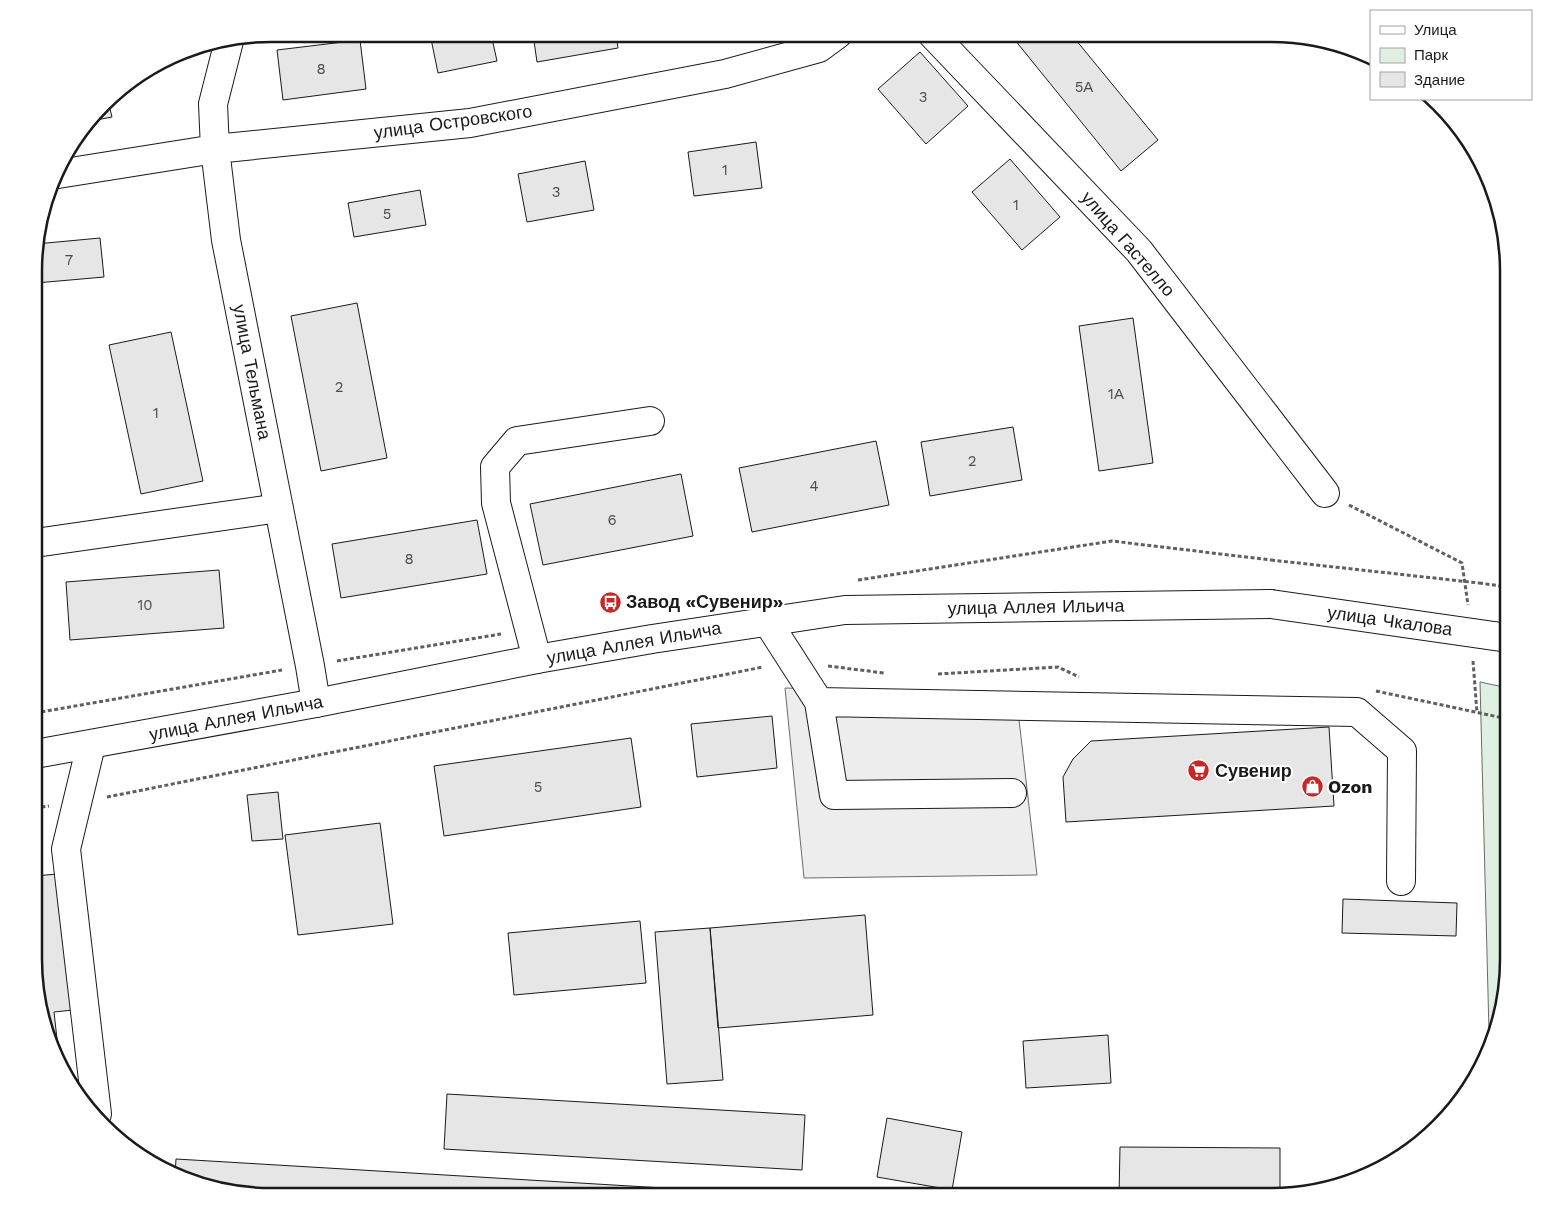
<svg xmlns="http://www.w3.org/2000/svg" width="1542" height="1230" viewBox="0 0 1542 1230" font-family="'Work Sans',sans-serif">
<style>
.green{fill:#e0efe3;stroke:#6a6a6a}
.parking{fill:#ededed;stroke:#6a6a6a}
.building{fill:#e6e6e6;stroke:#1a1a1a}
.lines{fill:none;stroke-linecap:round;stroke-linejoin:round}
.minor-casing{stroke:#1a1a1a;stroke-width:30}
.major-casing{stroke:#1a1a1a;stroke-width:30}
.path{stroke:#5f5f5f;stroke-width:3;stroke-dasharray:4 2.5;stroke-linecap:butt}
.minor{stroke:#fff;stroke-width:28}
.major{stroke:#fff;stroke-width:28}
.major-bridge-casing{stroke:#1a1a1a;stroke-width:30;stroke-linecap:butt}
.path-bridge{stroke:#5f5f5f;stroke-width:3;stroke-dasharray:4 2.5;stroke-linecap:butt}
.major-bridge{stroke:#fff;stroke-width:28}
.labels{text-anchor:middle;stroke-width:4;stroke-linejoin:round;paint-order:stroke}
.number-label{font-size:15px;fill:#4d4d4d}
.street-label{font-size:18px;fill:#1a1a1a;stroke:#fff}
.poi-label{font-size:18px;font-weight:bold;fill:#1a1a1a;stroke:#fff;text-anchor:start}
.rim{fill:none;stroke:#1a1a1a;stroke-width:2.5}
</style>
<rect width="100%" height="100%" fill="#fff"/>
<!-- green -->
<path class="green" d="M1480,682L1508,688V974L1490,1050L1483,1061L1489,1032Z"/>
<!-- parking -->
<path class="parking" d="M785,688L1016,694L1037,875L804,878Z"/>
<!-- building -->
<path class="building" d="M430,34H491L497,61L438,73Z
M533,34H616L618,48L537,62Z
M1010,34H1071L1158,140L1121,171Z
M360,40L366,89L283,100L277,50Z
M920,52L968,106L926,144L878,89Z
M108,101L112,117L91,121Z
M756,142L762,188L694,196L688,152Z
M1010,159L1060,217L1022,250L972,192Z
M585,161L594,210L527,222L518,174Z
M420,190L426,225L354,237L348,203Z
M100,238L104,277L36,283V244Z
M357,303L387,458L321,471L291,316Z
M1133,318L1153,463L1099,471L1079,326Z
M171,332L203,481L141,494L109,345Z
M1013,427L1022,480L930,496L921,442Z
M876,441L889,505L752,532L739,468Z
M681,474L693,536L543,565L530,504Z
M477,520L487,574L341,598L332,544Z
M219,570L224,628L70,640L66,582Z
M35,601L41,648L35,649Z
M772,716L777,768L697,777L691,724Z
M1329,727L1334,806L1066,822L1063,777L1073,759L1091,741Z
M631,738L641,807L444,836L434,766Z
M278,792L283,839L252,841L247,795Z
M380,823L393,924L298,935L285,835Z
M58,874L73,1010L54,1012L60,1066L34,974V876Z
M1343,899L1457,903L1456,936L1342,933Z
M865,915L873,1015L718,1028L710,928Z
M640,921L646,983L514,995L508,933Z
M710,928L723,1080L667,1084L655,932Z
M1108,1035L1111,1083L1026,1088L1023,1041Z
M447,1094L805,1115L802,1170L444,1149Z
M887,1118L962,1132L952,1190L877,1177Z
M1120,1147L1280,1148V1194L1270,1196H1119Z
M176,1159L798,1196H256L181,1178L175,1175Z"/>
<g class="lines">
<defs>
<path id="minor" d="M932,34L1139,251L1325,493
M229,41L213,104L215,149L226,240L310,666L316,703
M58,174L215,149L470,123L725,74L819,48L838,34
M35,543L279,508
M767,621L819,702L834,795L1012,793
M537,659L496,503L495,467L517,441L650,421
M819,702L1357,712L1402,751L1401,881
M91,745L66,849L97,1114"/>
<path id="major" d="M35,754L316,703L537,659L652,639L845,610L1271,604"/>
</defs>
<!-- minor casing -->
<use href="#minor" class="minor-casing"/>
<!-- major casing -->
<use href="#major" class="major-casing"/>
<!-- path -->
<path class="path" d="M1349,505L1462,563L1468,605
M858,580L1112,541L1271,560
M1479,583L1508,587
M337,661L501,634
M1473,661L1477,713
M828,666L884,673
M938,674L1058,667L1079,677
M1376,691L1508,719
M35,713L282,670
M107,797L763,667
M35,808L49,806"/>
<!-- minor -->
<use href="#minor" class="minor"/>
<!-- major -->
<use href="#major" class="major"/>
<defs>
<path id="major-bridge" d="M1271,604L1508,638"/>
</defs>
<!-- major-bridge casing -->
<use href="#major-bridge" class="major-bridge-casing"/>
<!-- path-bridge -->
<path class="path-bridge" d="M1271,560L1479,583"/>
<!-- major-bridge -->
<use href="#major-bridge" class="major-bridge"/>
</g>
<!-- icons -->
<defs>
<symbol id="bus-disc" viewBox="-11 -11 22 22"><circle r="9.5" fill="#c62828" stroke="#fff"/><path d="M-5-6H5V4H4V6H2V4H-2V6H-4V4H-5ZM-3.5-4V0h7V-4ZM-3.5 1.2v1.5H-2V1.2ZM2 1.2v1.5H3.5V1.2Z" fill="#fff"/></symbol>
<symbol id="supermarket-disc" viewBox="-11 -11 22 22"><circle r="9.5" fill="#c62828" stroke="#fff"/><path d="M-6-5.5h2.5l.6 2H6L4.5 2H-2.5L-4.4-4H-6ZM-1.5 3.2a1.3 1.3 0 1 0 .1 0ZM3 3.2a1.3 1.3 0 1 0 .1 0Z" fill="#fff"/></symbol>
<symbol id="shop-disc" viewBox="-11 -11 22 22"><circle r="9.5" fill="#c62828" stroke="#fff"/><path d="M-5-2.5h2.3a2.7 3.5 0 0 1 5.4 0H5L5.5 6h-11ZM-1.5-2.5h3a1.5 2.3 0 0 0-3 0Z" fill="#fff"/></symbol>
</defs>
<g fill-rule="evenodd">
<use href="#bus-disc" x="598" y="590" width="25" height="25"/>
<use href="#supermarket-disc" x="1186" y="758" width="25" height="25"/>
<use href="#shop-disc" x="1300" y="774" width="25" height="25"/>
</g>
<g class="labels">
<!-- number labels -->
<g class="number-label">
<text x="321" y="74">8</text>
<text x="1084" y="92">5А</text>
<text x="923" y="102">3</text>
<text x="725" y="175">1</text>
<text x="556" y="197">3</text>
<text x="1016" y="210">1</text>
<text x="387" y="219">5</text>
<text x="69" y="265">7</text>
<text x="339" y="392">2</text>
<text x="1116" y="399">1А</text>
<text x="156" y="418">1</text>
<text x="972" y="466">2</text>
<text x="814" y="491">4</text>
<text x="612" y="525">6</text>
<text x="409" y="564">8</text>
<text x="145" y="610">10</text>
<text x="538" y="792">5</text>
</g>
<!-- street labels -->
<g class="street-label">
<text transform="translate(453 122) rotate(-8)" y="6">улица Островского</text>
<text transform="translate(1128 244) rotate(49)" y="6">улица Гастелло</text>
<text transform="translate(252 372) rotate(79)" y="6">улица Тельмана</text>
<text transform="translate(1036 607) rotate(-1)" y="6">улица Аллея Ильича</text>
<text transform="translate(1390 621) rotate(8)" y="6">улица Чкалова</text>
<text transform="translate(634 643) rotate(-10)" y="6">улица Аллея Ильича</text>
<text transform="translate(236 718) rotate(-11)" y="6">улица Аллея Ильича</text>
</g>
<!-- poi labels -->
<g class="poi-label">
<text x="626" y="608">Завод «Сувенир»</text>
<text x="1215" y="777">Сувенир</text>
<text x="1328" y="793">Ozon</text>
</g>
</g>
<!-- crop -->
<path d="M0 0H1542V1230H0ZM271 42H1271A229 229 0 0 1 1500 271V959A229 229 0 0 1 1271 1188H271A229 229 0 0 1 42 959V271A229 229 0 0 1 271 42Z" fill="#fff" fill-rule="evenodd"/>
<path class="rim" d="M271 42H1271A229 229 0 0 1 1500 271V959A229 229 0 0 1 1271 1188H271A229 229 0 0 1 42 959V271A229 229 0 0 1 271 42Z"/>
<!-- legend -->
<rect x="1370" y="10" width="162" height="90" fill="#ffffff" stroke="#a3a3a3"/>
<rect x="1380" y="26" width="25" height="8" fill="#ffffff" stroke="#a3a3a3"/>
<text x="1414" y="35" font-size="15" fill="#1a1a1a">Улица</text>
<rect x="1380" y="48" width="25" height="15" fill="#e0efe3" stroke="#a3a3a3"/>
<text x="1414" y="60" font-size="15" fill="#1a1a1a">Парк</text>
<rect x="1380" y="72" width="25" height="15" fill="#e6e6e6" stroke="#a3a3a3"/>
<text x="1414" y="85" font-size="15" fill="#1a1a1a">Здание</text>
</svg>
